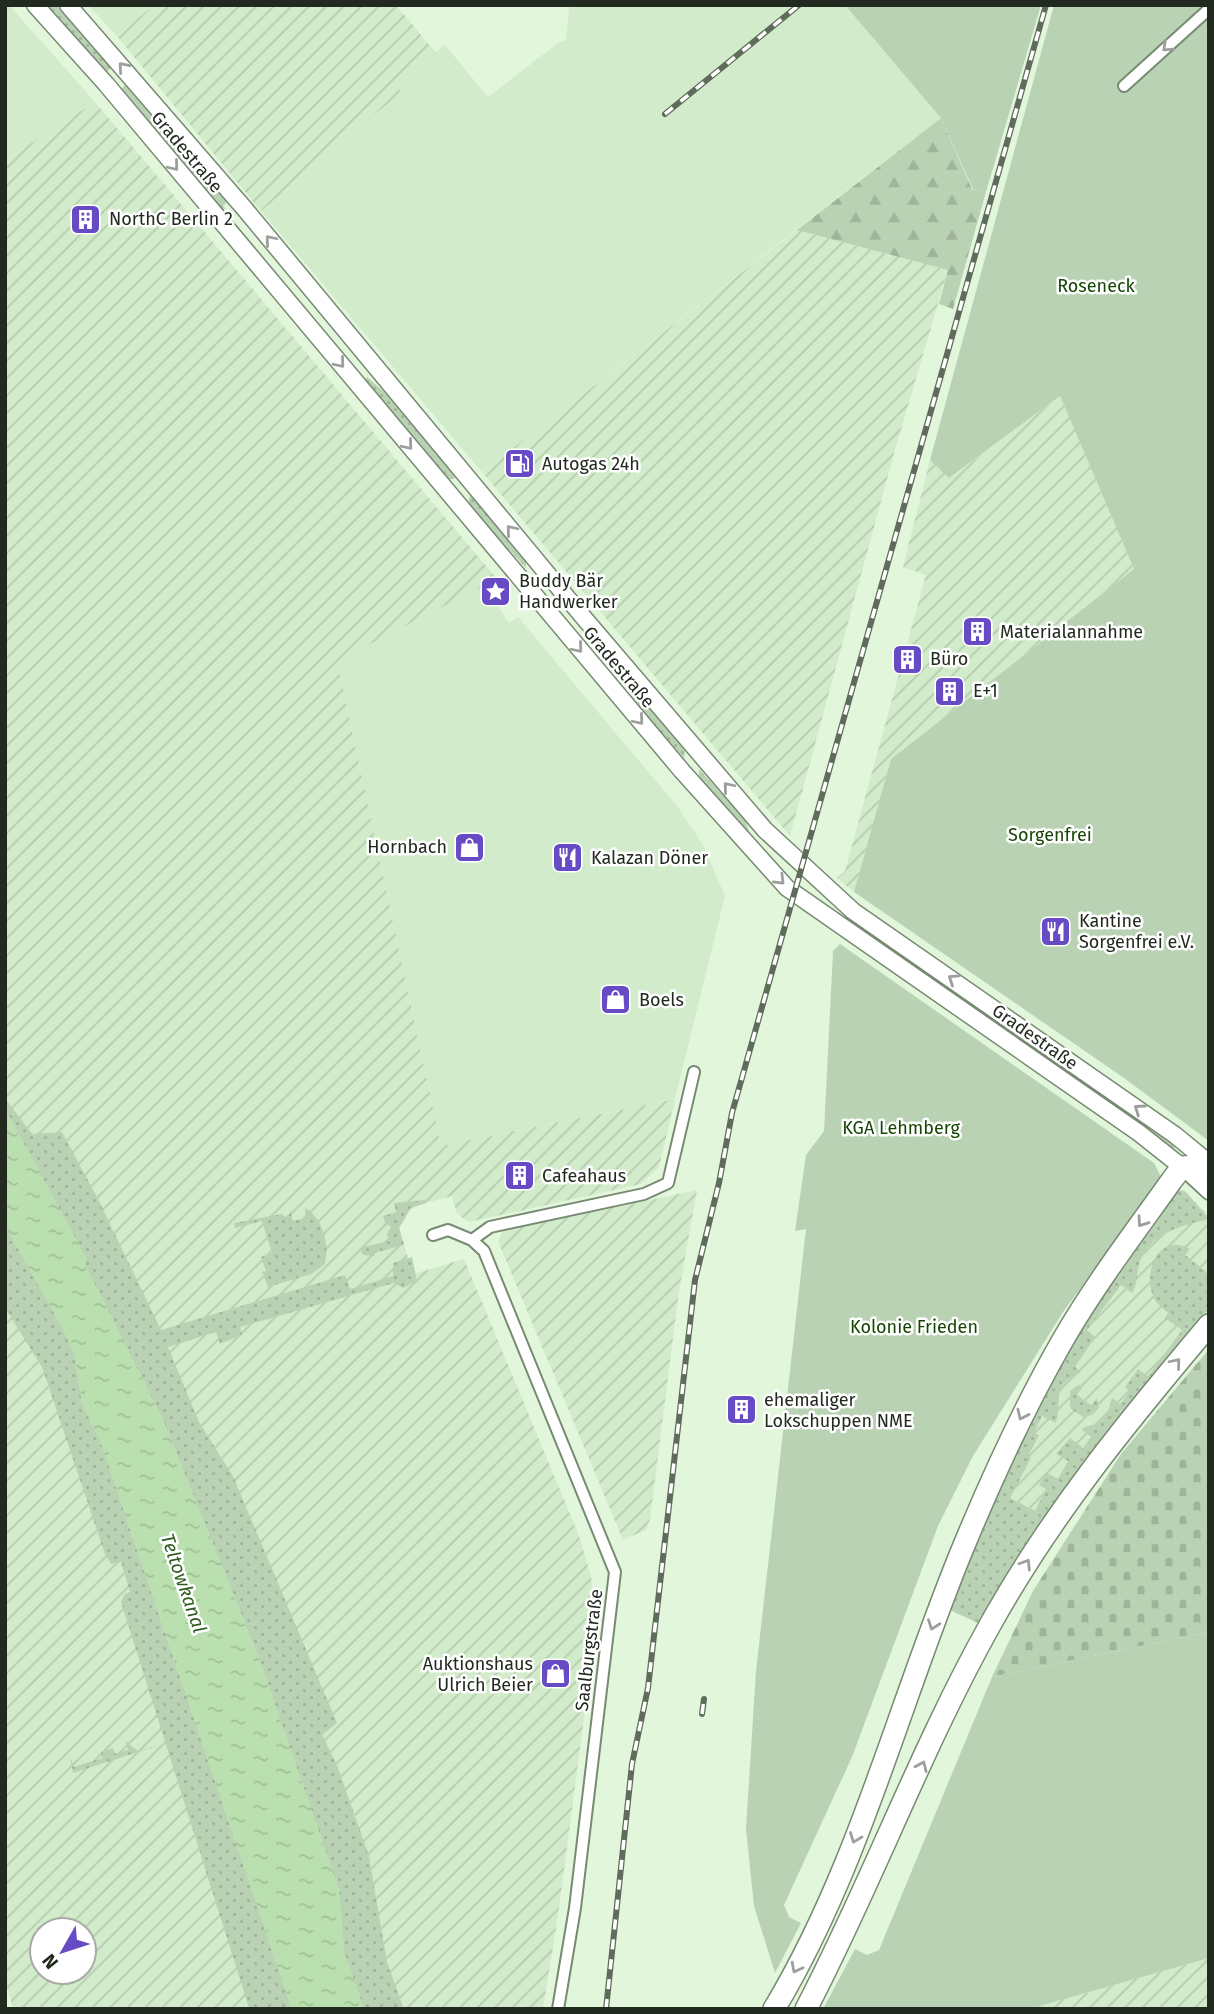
<svg xmlns="http://www.w3.org/2000/svg" width="1214" height="2014" viewBox="0 0 1214 2014" font-family="'Fira Sans',sans-serif">
<style>
.built{fill:#d2eccb}
.industrial{fill:url(#industrial-furrows);fill-rule:evenodd}
.grass{fill:url(#grass-dots)}
.forest{fill:url(#forest-firs)}
.cemetery{fill:url(#cemetery-stones)}
.garden{fill:#bad2b4}
.water{fill:url(#water-ripples)}
.lines{fill:none;stroke-linecap:round;stroke-linejoin:round}
.minor-casing{stroke:#778a72;stroke-width:14}
.tertiary-casing{stroke:#778a72;stroke-width:18}
.secondary-casing{stroke:#778a72;stroke-width:19}
.motorway-casing{stroke:#778a72;stroke-width:24}
.minor{stroke:#fff;stroke-width:10}
.tertiary{stroke:#fff;stroke-width:14}
.secondary{stroke:#fff;stroke-width:16}
.motorway{stroke:#fff;stroke-width:21}
.rail-casing{stroke:#5f6b5b;stroke-width:6}
.rail{stroke:#fff;stroke-width:3.5;stroke-dasharray:10;stroke-linecap:butt}
.oneway{stroke:#9c9f9b}
.labels{text-anchor:middle;stroke-width:5;stroke-linejoin:round;paint-order:stroke}
.street-label{font-size:18px;fill:#222a20;stroke:#fff}
.poi-label{font-size:18px;fill:#222a20;stroke:#fff;text-anchor:start}
.park-label{font-size:18px;fill:#164603;stroke:#fff}
.water-label{font-size:19px;font-style:italic;fill:#2e5d1f;stroke:#fff}
</style>
<defs>
<pattern id="industrial-furrows" width="10" height="10" patternUnits="userSpaceOnUse" patternTransform="scale(1.75)"><rect width="10" height="10" fill="#d2eccb"/><path d="M-1 1l2-2M0 10L10 0M9 11l2-2" fill="none" stroke="#b4cbae"/></pattern>
<pattern id="grass-dots" width="8" height="8" patternUnits="userSpaceOnUse" patternTransform="scale(1.75)"><rect width="8" height="8" fill="#bad2b4"/><path d="M2 2h.1M6 6h.1" fill="none" stroke="#a0b49a" stroke-width="1.8" stroke-linecap="round"/></pattern>
<pattern id="forest-firs" width="22" height="20" patternUnits="userSpaceOnUse" patternTransform="scale(1.75)"><rect width="22" height="20" fill="#bad2b4"/><path d="M5 1l3.5 6h-7zM16 11l3.5 6h-7z" fill="#a0b49a"/></pattern>
<pattern id="cemetery-stones" width="16" height="16" patternUnits="userSpaceOnUse" patternTransform="scale(1.75)"><rect width="16" height="16" fill="#bad2b4"/><path d="M2 7V4a2 2 0 0 1 4 0v3zM10 15v-3a2 2 0 0 1 4 0v3z" fill="#a0b49a"/></pattern>
<pattern id="water-ripples" width="26" height="14" patternUnits="userSpaceOnUse" patternTransform="scale(1.75)"><rect width="26" height="14" fill="#bbe0b0"/><path d="M2 4q2-2 4 0t4 0M15 11q2-2 4 0t4 0" fill="none" stroke="#a0c097"/></pattern>
</defs>
<rect width="100%" height="100%" fill="#e1f6db"/>
<!-- built -->
<path class="built" d="M5,5H9L95,102L5,160Z
M88,5H154L117,36Z
M574,5H845L941,118L482,472L261,211L400,92L396,87L445,45L488,97L558,43L566,40L569,8Z
M457,546L509,623L518,617L677,806L703,845L725,896L675,1099L441,1146L349,717L5,697Z"/>
<!-- industrial -->
<path class="industrial" d="M154,5H396L436,53L397,86L401,92L261,211L117,36Z
M95,102L497,579L337,661L441,1146L675,1099L659,1167L641,1184L469,1222L457,1214L452,1196L411,1207L399,1228L413,1274L464,1259L578,1533L591,1576L595,1626L591,1664L558,1916L543,2009H13L5,1979V160ZM42,1930H84V1972H42Z
M797,230L948,270L895,450L790,836L482,472Z
M1060,396L1134,569L891,759L854,892L837,878L845,871L926,575L903,567L930,460L950,478Z
M697,1190L679,1291L650,1519L646,1530L623,1540L498,1241L503,1231Z
M1185,1191L1209,1216V1309L1034,1536L970,1548L1038,1400Z
M1209,1958V2009H1029Z"/>
<!-- grass -->
<path class="grass" d="M45,5H56L112,67L106,73Z
M125,85L227,202L223,206L226,209H221L121,89Z
M367,377L393,400L455,474L454,479H447L364,380Z
M470,495L526,559V568L468,504Z
M635,690L685,750L684,758L633,701L631,692Z
M699,769L746,821L749,832L699,779Z
M848,917L1132,1112L1176,1146L1173,1149L850,925Z
M5,1098L32,1134L62,1132L98,1199L161,1330L345,1275L350,1289L393,1276V1263L412,1257L417,1281L403,1288L394,1283L240,1327L242,1335L220,1344L216,1332L168,1347L199,1422L233,1476L337,1723L322,1735L337,1765L369,1856L387,1962L404,2009H364L344,1952L339,1890L259,1658L162,1418L85,1265L86,1258L5,1109Z
M1174,1190L1185,1191L1209,1219C1183,1225 1151,1233 1140,1261C1136,1273 1138,1283 1132,1293L1121,1285L1087,1330L1095,1337L1075,1367L1081,1372C1050,1387 1063,1397 1056,1423L1042,1416L1034,1433L1039,1435L1028,1456L1031,1458L1010,1498L1035,1511L1046,1489L1039,1485L1046,1472L1058,1479L1068,1461L1056,1454L1070,1438L1083,1448L1091,1437L1082,1430L1084,1427C1103,1424 1108,1415 1112,1398L1120,1404L1130,1391L1125,1387L1138,1369L1148,1376L1182,1330L1165,1318L1168,1313C1162,1308 1156,1303 1153,1296C1143,1271 1159,1232 1190,1249L1185,1255L1209,1274V1309L1149,1385L982,1625L948,1609L992,1496L1071,1340Z
M426,1200V1203L411,1208L399,1228L404,1245L374,1253V1256L363,1255L360,1248L389,1241L387,1234L391,1227L385,1223L383,1216L396,1212L394,1203Z
M305,1208C322,1216 331,1247 324,1265L311,1274L268,1287L262,1272L266,1271L261,1257L272,1253L262,1221L235,1228L234,1223L282,1214L285,1217L291,1213L293,1221L306,1218Z
M5,1225L63,1329L75,1355L82,1404L101,1443L292,2009L249,2008L121,1602L125,1594L130,1592L121,1562L111,1564L105,1554L42,1367L5,1308Z
M1078,1385L1082,1387L1077,1395L1091,1405L1097,1398L1099,1408L1092,1415L1083,1417L1070,1408V1391Z
M125,1741L138,1751L163,1744L73,1773L70,1756L74,1767L102,1758L101,1752L113,1748L115,1754L128,1750Z"/>
<!-- forest -->
<path class="forest" d="M941,118L972,189L986,192L953,309L939,304L948,270L797,230Z"/>
<!-- cemetery -->
<path class="cemetery" d="M1209,1349V1632L992,1677L1033,1591L1121,1454Z"/>
<!-- garden -->
<path class="garden" d="M845,5H1041L986,192L973,189L941,118Z
M1054,5H1209V1141L1124,1078L854,892L891,759L1134,569L1060,396L949,478L930,460Z
M840,944L1154,1163L1162,1179L1063,1312L973,1456L938,1526L852,1757L784,1905L789,1917L801,1923L775,1973L754,1906L746,1829L756,1671L806,1229L795,1231L806,1155L824,1131L833,951Z
M1209,1632V1958L1029,2009H823L855,1949L867,1955L879,1950L992,1677Z"/>
<!-- water -->
<path class="water" d="M5,1109L86,1258L85,1265L162,1418L259,1658L339,1890L344,1952L364,2009H292L101,1443L82,1404L75,1355L63,1329L5,1225Z"/>
<g class="lines">
<defs>
<path id="minor" d="M1124,86L1209,9
M433,1235L448,1230L472,1240L484,1251L615,1572L575,1908L558,2009
M472,1240L490,1227L644,1194L668,1183L694,1072"/>
<path id="tertiary" d="M1182,1167L1209,1192"/>
<path id="secondary" d="M35,5L106,84L682,771L787,888L1139,1133L1182,1167
M68,5L244,208L584,618L765,830L853,911L1175,1135L1209,1163"/>
<path id="motorway" d="M774,2009C861,1864 900,1698 965,1543C994,1473 1026,1404 1064,1338C1096,1283 1135,1232 1172,1180L1182,1167L1198,1166L1209,1170
M806,2009C872,1883 921,1748 990,1625C1051,1515 1128,1421 1209,1325"/>
</defs>
<!-- minor casing -->
<use href="#minor" class="minor-casing"/>
<!-- tertiary casing -->
<use href="#tertiary" class="tertiary-casing"/>
<!-- secondary casing -->
<use href="#secondary" class="secondary-casing"/>
<!-- motorway casing -->
<use href="#motorway" class="motorway-casing"/>
<!-- minor -->
<use href="#minor" class="minor"/>
<!-- tertiary -->
<use href="#tertiary" class="tertiary"/>
<!-- secondary -->
<use href="#secondary" class="secondary"/>
<!-- motorway -->
<use href="#motorway" class="motorway"/>
<defs>
<path id="rail" d="M665,114L799,5
M702,1714L704,1699
M606,2009L632,1764L648,1688L695,1280L719,1183L732,1113L1046,5"/>
</defs>
<!-- rail casing -->
<use href="#rail" class="rail-casing"/>
<!-- rail -->
<use href="#rail" class="rail"/>
</g>
<!-- one-way arrows -->
<defs><path id="oneway-chevron" d="M-2-3.5L2.5 0L-2 3.5" fill="none" stroke-width="1.6" stroke-linecap="round" stroke-linejoin="round" transform="scale(1.75)"/></defs>
<g class="oneway">
<use href="#oneway-chevron" transform="translate(1167 47) rotate(138)"/>
<use href="#oneway-chevron" transform="translate(123 67) rotate(-131)"/>
<use href="#oneway-chevron" transform="translate(174 166) rotate(50)"/>
<use href="#oneway-chevron" transform="translate(270 240) rotate(-130)"/>
<use href="#oneway-chevron" transform="translate(340 363) rotate(50)"/>
<use href="#oneway-chevron" transform="translate(408 445) rotate(50)"/>
<use href="#oneway-chevron" transform="translate(511 530) rotate(-130)"/>
<use href="#oneway-chevron" transform="translate(578 648) rotate(50)"/>
<use href="#oneway-chevron" transform="translate(639 720) rotate(50)"/>
<use href="#oneway-chevron" transform="translate(728 787) rotate(-130)"/>
<use href="#oneway-chevron" transform="translate(780 880) rotate(45)"/>
<use href="#oneway-chevron" transform="translate(953 979) rotate(-146)"/>
<use href="#oneway-chevron" transform="translate(1139 1109) rotate(-145)"/>
<use href="#oneway-chevron" transform="translate(1142 1222) rotate(125)"/>
<use href="#oneway-chevron" transform="translate(1176 1363) rotate(-50)"/>
<use href="#oneway-chevron" transform="translate(1022 1415) rotate(115)"/>
<use href="#oneway-chevron" transform="translate(1026 1564) rotate(-58)"/>
<use href="#oneway-chevron" transform="translate(933 1625) rotate(110)"/>
<use href="#oneway-chevron" transform="translate(922 1766) rotate(-66)"/>
<use href="#oneway-chevron" transform="translate(855 1838) rotate(111)"/>
<use href="#oneway-chevron" transform="translate(796 1968) rotate(117)"/>
</g>
<!-- icons -->
<defs>
<symbol id="building-square" viewBox="-11 -11 22 22"><rect x="-9" y="-9" width="18" height="18" rx="4" fill="#674bc4" stroke="#fff"/><path d="M-4-6H4V6H1V3H-1V6H-4ZM-2.5-4.3h1.7v1.8h-1.7ZM.8-4.3h1.7v1.8H.8ZM-2.5-1h1.7V.8h-1.7ZM.8-1h1.7V.8H.8Z" fill="#fff"/></symbol>
<symbol id="fuel-square" viewBox="-11 -11 22 22"><rect x="-9" y="-9" width="18" height="18" rx="4" fill="#674bc4" stroke="#fff"/><path d="M-5.5-6h7V0h2V4h1.3V-2.5L3-4.5l.8-.8L6-3V5H2.5V1h-1V6h-7ZM-4.2-4.7v3.2H.2V-4.7Z" fill="#fff"/></symbol>
<symbol id="sight-square" viewBox="-11 -11 22 22"><rect x="-9" y="-9" width="18" height="18" rx="4" fill="#674bc4" stroke="#fff"/><path d="M0-6L1.8-2.2L6-1.7L2.9 1.2L3.7 5.4L0 3.3L-3.7 5.4L-2.9 1.2L-6-1.7L-1.8-2.2Z" fill="#fff"/></symbol>
<symbol id="shop-square" viewBox="-11 -11 22 22"><rect x="-9" y="-9" width="18" height="18" rx="4" fill="#674bc4" stroke="#fff"/><path d="M-5-2.5h2.3a2.7 3.5 0 0 1 5.4 0H5L5.5 6h-11ZM-1.5-2.5h3a1.5 2.3 0 0 0-3 0Z" fill="#fff"/></symbol>
<symbol id="restaurant-square" viewBox="-11 -11 22 22"><rect x="-9" y="-9" width="18" height="18" rx="4" fill="#674bc4" stroke="#fff"/><path d="M-5-6h1v4h1v-4h1v4h1v-4h1v5L-1.5 .5V6h-2V.5L-5-1ZM5-6V6H3V1.5H1.5Q1.5-4 5-6Z" fill="#fff"/></symbol>
</defs>
<g fill-rule="evenodd">
<use href="#building-square" x="68" y="202" width="35" height="35"/>
<use href="#fuel-square" x="502" y="446" width="35" height="35"/>
<use href="#sight-square" x="478" y="574" width="35" height="35"/>
<use href="#building-square" x="960" y="614" width="35" height="35"/>
<use href="#building-square" x="890" y="642" width="35" height="35"/>
<use href="#building-square" x="932" y="674" width="35" height="35"/>
<use href="#shop-square" x="452" y="830" width="35" height="35"/>
<use href="#restaurant-square" x="550" y="840" width="35" height="35"/>
<use href="#restaurant-square" x="1038" y="914" width="35" height="35"/>
<use href="#shop-square" x="598" y="982" width="35" height="35"/>
<use href="#building-square" x="502" y="1158" width="35" height="35"/>
<use href="#building-square" x="724" y="1392" width="35" height="35"/>
<use href="#shop-square" x="538" y="1656" width="35" height="35"/>
</g>
<g class="labels">
<!-- street labels -->
<g class="street-label">
<text transform="translate(187 152) rotate(50)" y="6">Gradestraße</text>
<text transform="translate(619 667) rotate(50)" y="6">Gradestraße</text>
<text transform="translate(1035 1037) rotate(35)" y="6">Gradestraße</text>
<text transform="translate(589 1650) rotate(-83)" y="6">Saalburgstraße</text>
</g>
<!-- poi labels -->
<g class="poi-label">
<text x="109" y="225">NorthC Berlin 2</text>
<text x="542" y="470">Autogas 24h</text>
<text x="519" y="587">Buddy Bär<tspan x="519" dy="21">Handwerker</tspan></text>
<text x="1000" y="638">Materialannahme</text>
<text x="930" y="665">Büro</text>
<text x="973" y="697">E+1</text>
<text x="447" y="853" text-anchor="end">Hornbach</text>
<text x="591" y="864">Kalazan Döner</text>
<text x="1079" y="927">Kantine<tspan x="1079" dy="21">Sorgenfrei e.V.</tspan></text>
<text x="639" y="1006">Boels</text>
<text x="542" y="1182">Cafeahaus</text>
<text x="764" y="1406">ehemaliger<tspan x="764" dy="21">Lokschuppen NME</tspan></text>
<text x="533" y="1670" text-anchor="end">Auktionshaus<tspan x="533" dy="21">Ulrich Beier</tspan></text>
</g>
<!-- park labels -->
<g class="park-label">
<text x="1096" y="292">Roseneck</text>
<text x="1050" y="841">Sorgenfrei</text>
<text x="901" y="1134">KGA Lehmberg</text>
<text x="914" y="1333">Kolonie Frieden</text>
</g>
<!-- water labels -->
<g class="water-label">
<text transform="translate(184 1583) rotate(71)" y="7">Teltowkanal</text>
</g>
</g>
<!-- border -->
<rect width="1214" height="2014" fill="none" stroke="#222a20" stroke-width="14"/>
<!-- north arrow -->
<g transform="translate(63 1951) rotate(231)"><circle r="33" fill="#ffffff" stroke="#a7aaa6" stroke-width="2"/>
<path d="M0-5L12 26L0 18L-12 26Z" fill="#674bc4"/>
<text y="-10" font-size="19" font-weight="bold" text-anchor="middle" fill="#222a20">N</text>
</g>
</svg>
